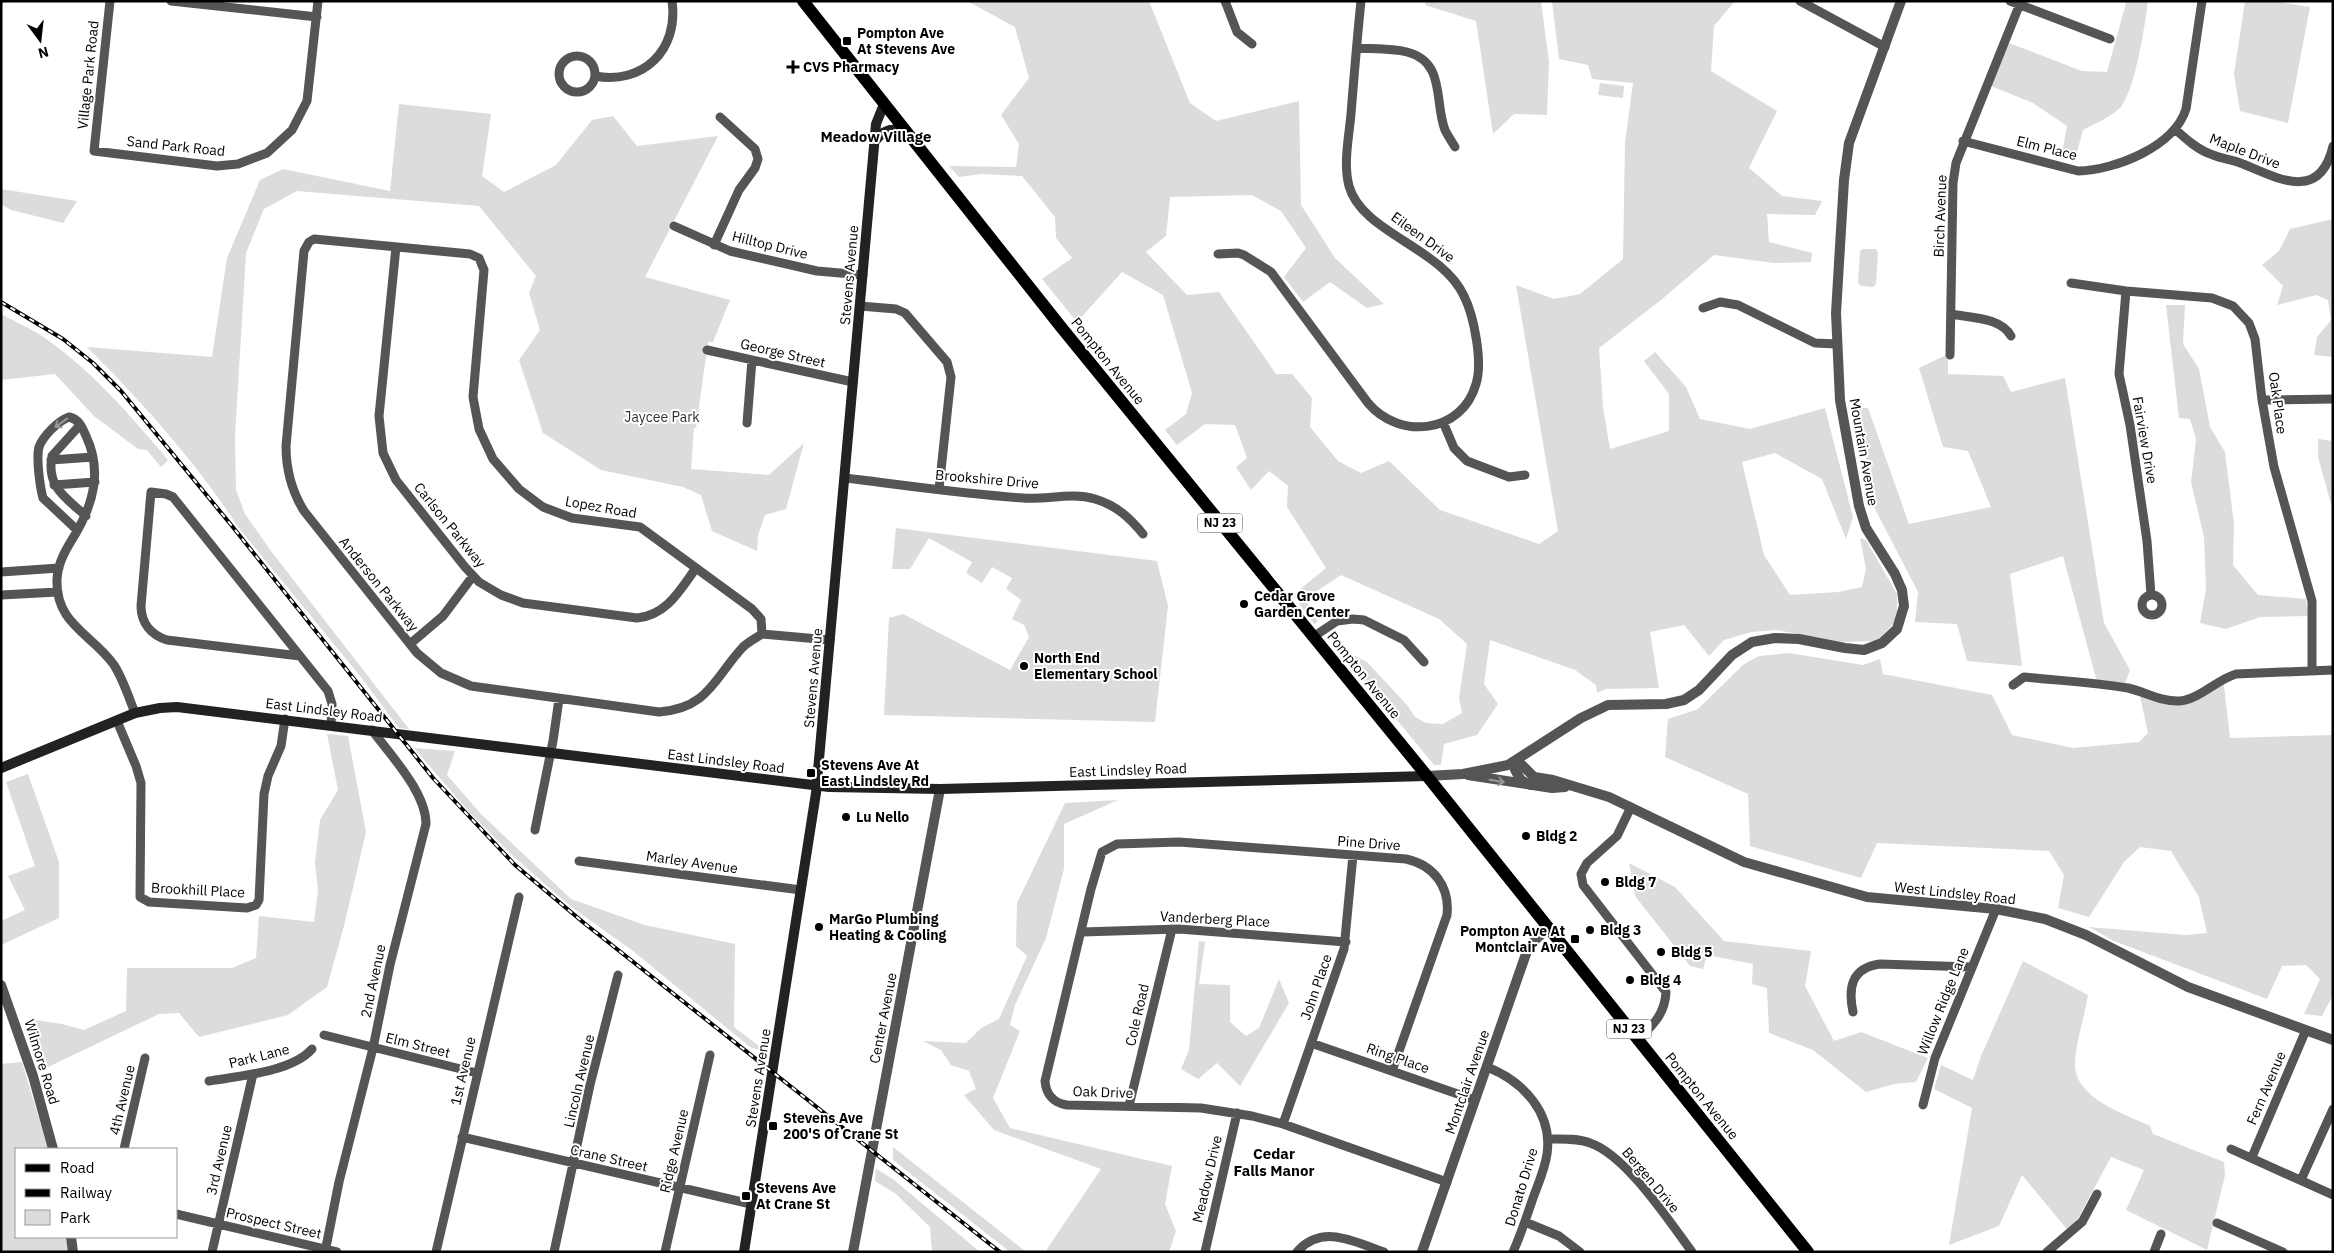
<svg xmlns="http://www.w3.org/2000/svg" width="2334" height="1253" viewBox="0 0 2334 1253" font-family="'IBM Plex Sans',sans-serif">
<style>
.green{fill:#dcdcdc}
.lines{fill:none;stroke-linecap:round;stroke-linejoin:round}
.minor{stroke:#555;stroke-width:9}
.tertiary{stroke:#555;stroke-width:10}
.secondary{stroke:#222;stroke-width:10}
.primary{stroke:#000;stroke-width:12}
.rail-casing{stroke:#000;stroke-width:4}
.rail{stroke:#fff;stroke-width:2;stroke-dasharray:5.5;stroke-linecap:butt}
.oneway{stroke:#999}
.poi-dot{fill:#000;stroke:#fff;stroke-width:2}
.labels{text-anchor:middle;stroke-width:4;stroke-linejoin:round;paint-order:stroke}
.shield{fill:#fff;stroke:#4c4c4c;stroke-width:1}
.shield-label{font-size:12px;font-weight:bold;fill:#000}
.poi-label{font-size:14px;font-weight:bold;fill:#000;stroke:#fff;text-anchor:start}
.street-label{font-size:14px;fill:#000;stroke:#fff}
.park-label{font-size:14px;fill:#333;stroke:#fff}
.neighbourhood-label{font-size:15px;font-weight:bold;fill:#000;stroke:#fff}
</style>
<rect width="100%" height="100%" fill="#fff"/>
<!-- green -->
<path class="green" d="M967,1H1149L1190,103L1216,121L1299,101L1301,205L1335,258L1384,304L1367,308L1330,282L1303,302L1284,277L1306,248L1281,211L1252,195L1170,197L1166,236L1146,252L1187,295L1219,292L1276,374H1292L1312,398L1310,427L1338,461L1361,473L1389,461L1440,510L1539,544L1558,531L1516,285L1554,299L1580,294L1623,259L1625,143L1633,83L1592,79L1588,65L1559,59L1552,1H1735L1714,26L1711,71L1777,111L1749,168L1782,196L1822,201L1815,215L1767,214L1769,242L1812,253L1811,262L1774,263L1714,255L1661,300L1599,348L1603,407L1610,449L1669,431V394L1644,361L1655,352L1686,387L1700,419L1750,429L1825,408L1853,517L1846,539L1822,479L1775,453L1742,462L1764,555L1790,595L1838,592L1862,587L1866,569L1860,538L1866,540L1897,594V620L1877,641L1840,642L1777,630L1751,632L1724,640L1709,656L1684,625L1650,632L1659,688L1606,689L1597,693L1596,685L1575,670L1490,640L1484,684L1498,704L1477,735L1444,744L1441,765H1434L1336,646L1367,662L1407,705L1415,717L1426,723L1443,724L1462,713L1459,698L1467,644L1439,619L1341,575L1305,599L1318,622L1314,624L1293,595L1326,568L1287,507L1288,486L1269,471L1251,490L1236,467L1247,458L1235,425L1205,424L1177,445L1165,430L1186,414L1192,393L1163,295L1122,272L1077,322L1042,279L1072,258L1056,238L1055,217L1022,176L981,174L959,177L949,166L1016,167L1019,144L1001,115L1029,78L1015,27Z
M1426,1H1541L1549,62L1547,115L1514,114L1493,134L1476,21L1425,5Z
M2123,1H2148C2145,25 2135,91 2120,108C2111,117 2094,124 2083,130L2075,159H2061L2067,126L2033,103L1991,86L2009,43L2082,71L2107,72L2126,3Z
M2245,1H2272L2310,7L2288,123L2240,111L2234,74Z
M1600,83L1624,86L1623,98L1598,95Z
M399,104L491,114L482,176L504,192L556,165L592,120L613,116L637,146L718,136L645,277L730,300L713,342H708L696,428H694L691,469L769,475L804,443L786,509L765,515L758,535L757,551L712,531L701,495L683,487L601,470L543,433L519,360L540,330L529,293L536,276L479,206L297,191L264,209L246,253L235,436L236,490L245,514L271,551L409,729L399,728L360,676L238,527C198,464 140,400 87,347L212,357L227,258L260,180L283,169L390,191Z
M1,189L77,201L63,223L11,210L1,204Z
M2333,219V357L2314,355L2317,337L2331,320L2328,300L2316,295L2277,305L2283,286L2262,265L2279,251L2290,229Z
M1863,249H1876L1878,253L1876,284L1873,287L1861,286L1858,283L1860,251Z
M2166,305H2185L2183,344L2199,369L2210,427L2225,452L2234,524L2233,565L2258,595L2306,599L2308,616L2260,617L2226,629L2200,623L2206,589L2204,537L2191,482L2196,439L2190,419L2179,418Z
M1,314C14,321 27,327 39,334C89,367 129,414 168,460L161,467L147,450L138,449L94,416L55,374L1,380Z
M1948,354V374L2003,376L2011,392L2065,378L2104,623L2130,670L2124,686L2097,682L2063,556L2010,574L2022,666L1967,661L1957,624L1915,622L1918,592L1874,507L1857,408H1868L1909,524L1991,507L1968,451L1943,447L1919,368Z
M2318,439L2333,441V511L2318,457Z
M896,528L1157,561L1168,606L1155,722L884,715L889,618L903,614L1010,670L1029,637L1024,625L1012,619L1021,600L1006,589L1012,578L992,567L982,583L966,573L972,562L929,538L910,569H892Z
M1789,653L1863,665L1880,659L1883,674L1992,695L2012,735L2073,748L2139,742L2148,733L2139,692L2173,701L2223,678L2230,738L2333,735V995L2322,1016L2304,1014L2320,979L2306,965L2282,966L2267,999L2114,941L2089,927L2186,935L2207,933L2199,897L2171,851L2140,847L2124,862L2089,917L2058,908L2064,875L2049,851L1877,843L1861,878L1750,846L1748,794L1665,757L1668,719L1698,709L1744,664L1759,656Z
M327,734L348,736L366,832L344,926L327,987L288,1015L199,1037L179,1013L159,1014L46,1068L28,1019L62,1024L84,1030L126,1011L127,968H232L256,958L259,916L314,922L318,891L315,862L320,820L338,790Z
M414,748L455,751L447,775L481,814L571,899L645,925L735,944L734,1027L767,1052L750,1047L633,951L570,906L513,856L469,812Z
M28,774L59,862V918L1,945V921L25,910L8,876L35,866L6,782Z
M1118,800L1064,824V869L1046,938L1015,1005L1010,1025L1020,1031L993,1098L1010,1128L1172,1166L1165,1204L1176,1231L1169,1252H1045L1101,1169L994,1130L964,1095L976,1089L969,1071L951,1065L941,1050L923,1041L966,1043L981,1028L999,1019L1027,956L1016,946L1017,903L1065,803Z
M1629,863L1675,887L1724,941L1811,951L1805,986L1834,1041L1861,1032L1928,1058L1916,1082L1894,1084L1866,1092L1813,1050L1769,1033L1767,988L1752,984L1753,964L1707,955L1703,969L1690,966L1635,896Z
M1199,941L1205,942L1199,984L1230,985V1022L1246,1036L1259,1028L1279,979L1289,1003L1240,1086L1217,1063L1198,1079L1181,1069L1189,1050Z
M2023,961L2088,995C2085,1015 2075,1045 2075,1065C2075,1098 2125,1114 2150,1126L2153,1134L2224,1162L2225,1175L2207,1250L2126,1210L2144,1170L2111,1157L2070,1233L2022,1175L1999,1226L1949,1245L1972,1108L1934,1089L1941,1065L1973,1080L1981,1056Z
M22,1062L48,1149H16V1237H66L68,1252H1V1064Z
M893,1147L1025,1251L1037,1252H1010L893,1160Z
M876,1169L893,1179L980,1252H932L930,1227L896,1194L875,1181Z"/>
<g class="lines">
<!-- minor -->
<path class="minor" d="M110,1L94,151L217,166L238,164L267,153L292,130L307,101L318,1
M171,1L317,17
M1225,1L1237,32L1252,44
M1800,1L1885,47
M2010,1L2110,39
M1357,48C1373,49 1391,48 1407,52C1446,62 1434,102 1445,130C1448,136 1452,142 1455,147
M559 74a18 18 0 1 1 36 0a18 18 0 1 1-36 0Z
M595,76C643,85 679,50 672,1
M2175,129C2187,140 2198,150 2213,155C2223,159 2234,160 2243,164C2279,179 2320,202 2333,146
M1963,141L2078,171C2115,170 2174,147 2186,109L2202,1
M674,226L730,251L817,271L863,275
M314,239L470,254L479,258L484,270L473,397L479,429L493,459L519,489L543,507L572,518L640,527L752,609L761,619L762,634C756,638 748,642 743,647C714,678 709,708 659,712L471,686L441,673L417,653L304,511C291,490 286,470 286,446L304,251L309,242Z
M714,245L739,190L755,168L758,159L755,149L720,117
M396,247L379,416L383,453L396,480L465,567L479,582L501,595L523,603L637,618C667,615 680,590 696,568
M1218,254L1238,253L1244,255L1271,272L1368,403C1399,440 1462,434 1476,384C1483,362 1474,316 1464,296C1441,247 1362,233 1349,186C1343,163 1349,137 1351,114C1354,77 1357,39 1361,1
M2071,283L2126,291L2212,298L2233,306L2249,323L2255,339L2262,400L2274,467L2312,601V671
M2126,291L2119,374L2130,425L2147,541L2151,595
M860,306L896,309L905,313L947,362L951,377L939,489
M1703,308L1720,302L1738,305L1815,343L1837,344
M1951,314C1971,318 2001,317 2011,336
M707,350L853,382
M1950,355L1953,183L1956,163L2021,1
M2262,400L2333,399
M1443,422L1454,448L1467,461L1509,477L1525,475
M747,423L752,360
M80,425L52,456C46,487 66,498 86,516
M51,460L93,457
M845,478C904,485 963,494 1023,498C1047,500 1071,492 1095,499C1116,505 1130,518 1143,534
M54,485L95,482
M77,530L43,498C40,487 36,458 39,447C43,436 58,421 69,417C79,419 82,427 86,436C102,470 94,502 76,533C67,548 58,561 57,579C55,624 92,634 114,665C123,679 129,698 135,713
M1,572L59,568
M2142 605a10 10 0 1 1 20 0a10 10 0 1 1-20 0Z
M1,595L58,592
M762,634L830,640
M1313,637L1337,621L1353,619L1364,620L1404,640L1424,662
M410,644L443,616L473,576
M300,656L167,640C151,635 141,623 141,606L151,492L166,494L173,497L328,691L332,704L331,725
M2013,685L2024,677L2035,678C2066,681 2097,683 2128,688C2146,692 2161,702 2180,701C2200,699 2216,680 2236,674L2333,670
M117,721L136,766L141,783L140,897L149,902L247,908L256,905L259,900L264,794L268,776L281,746L285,719
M1631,807L1617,836L1587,863L1581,874L1583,885L1666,992C1665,1014 1653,1025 1638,1040
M535,830L553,741L559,699
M579,861L801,890
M1082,932L1179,929L1346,942
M1853,1012C1848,988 1851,968 1880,964L1971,967
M324,1035L477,1073
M1311,1043L1475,1100
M1487,1067C1523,1081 1553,1113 1547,1154C1545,1169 1538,1184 1533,1198C1527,1216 1521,1234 1513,1252
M1392,1071L1447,915C1450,887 1434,865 1406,859L1179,842L1117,844L1102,852L1091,889L1045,1081C1046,1095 1054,1103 1067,1105L1201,1108L1252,1116L1283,1124L1447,1182
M209,1081C239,1076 292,1072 312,1049
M1923,1105L1935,1058L1996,909
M1129,1106L1172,929
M1283,1124L1344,949L1353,855
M462,1137L751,1204
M1548,1139C1562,1139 1577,1138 1590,1143C1626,1155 1669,1221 1692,1252
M124,1149L145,1058
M2231,1149L2333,1195
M2252,1157L2306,1030
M2301,1180L2333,1109
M176,1214L337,1252
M1525,1222L1559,1236L1580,1252
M2217,1223L2283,1252
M212,1252L253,1074
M325,1252L339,1182L373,1048L390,965L426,824C426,792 391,756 372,730
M436,1252L519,897
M554,1252L590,1085L618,975
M665,1252L710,1055
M1205,1252L1237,1113
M1297,1252C1322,1223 1355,1242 1384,1252
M2047,1252L2082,1222L2097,1194
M2154,1252L2161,1234"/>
<!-- tertiary -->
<path class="tertiary" d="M1517,760L1534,777L1553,780L1609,797L1744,862L1867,897L1996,909L2045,919L2086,935L2188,987L2333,1040
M1517,760L1515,770L1521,780L1530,785
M1468,775L1552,788L1565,787
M1427,776L1463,774L1508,765L1581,718L1608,705L1666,704L1684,700L1699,690L1732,655L1752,642L1775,638L1799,639L1845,648L1864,650L1882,643L1897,629L1904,606L1902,590L1895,574L1866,528L1859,506L1840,400L1836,313L1844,180L1849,143L1901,1
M1,985L33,1076L53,1149
M71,1237L73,1252
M853,1252L940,789
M1422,1252L1527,951L1536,939L1548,928"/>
<!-- secondary -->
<path class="secondary" d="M875,141C883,130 894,127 907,132
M1,768L135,713L160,708L177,707L829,787L940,789L1427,776
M744,1252L816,793L876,124L884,104"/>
<!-- primary -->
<path class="primary" d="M803,1L1061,327L1427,776L1808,1252"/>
<defs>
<path id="rail" d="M1,302L63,339L93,363L121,391L232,526L433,778L515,865L584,923L1000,1252"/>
</defs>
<!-- rail casing -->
<use href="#rail" class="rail-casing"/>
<!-- rail -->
<use href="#rail" class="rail"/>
</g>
<!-- one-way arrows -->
<defs><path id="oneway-shaft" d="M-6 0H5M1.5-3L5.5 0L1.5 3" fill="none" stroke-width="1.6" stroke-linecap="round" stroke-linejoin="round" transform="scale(1.25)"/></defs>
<g class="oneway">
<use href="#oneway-shaft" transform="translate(61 423) rotate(144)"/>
<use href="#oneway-shaft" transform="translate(1497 781) rotate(9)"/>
</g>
<!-- markers -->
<g class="poi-dot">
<rect x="842" y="36" width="10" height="10" rx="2.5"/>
<path d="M790.5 59.5h5v5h5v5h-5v5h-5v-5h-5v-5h5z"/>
<circle cx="1244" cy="604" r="5"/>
<circle cx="1024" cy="666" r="5"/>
<rect x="806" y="768" width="10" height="10" rx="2.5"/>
<circle cx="846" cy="817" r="5"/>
<circle cx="1526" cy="836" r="5"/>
<circle cx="1605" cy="882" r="5"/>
<circle cx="819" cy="927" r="5"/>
<circle cx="1590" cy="930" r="5"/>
<rect x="1570" y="934" width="10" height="10" rx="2.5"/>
<circle cx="1661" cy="952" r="5"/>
<circle cx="1630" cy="980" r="5"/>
<rect x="768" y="1121" width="10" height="10" rx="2.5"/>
<rect x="741" y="1191" width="10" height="10" rx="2.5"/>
</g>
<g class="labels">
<!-- shield labels -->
<g class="shield">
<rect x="1197.5" y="513.5" width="45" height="19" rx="4"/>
<rect x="1606.5" y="1019.5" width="45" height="19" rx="4"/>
</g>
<g class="shield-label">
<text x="1220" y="527">NJ 23</text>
<text x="1629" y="1033">NJ 23</text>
</g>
<!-- poi labels -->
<g class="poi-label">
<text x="857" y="38">Pompton Ave<tspan x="857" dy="16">At Stevens Ave</tspan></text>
<text x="803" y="72">CVS Pharmacy</text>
<text x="1254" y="601">Cedar Grove<tspan x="1254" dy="16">Garden Center</tspan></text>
<text x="1034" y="663">North End<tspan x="1034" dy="16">Elementary School</tspan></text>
<text x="821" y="770">Stevens Ave At<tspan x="821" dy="16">East Lindsley Rd</tspan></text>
<text x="856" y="822">Lu Nello</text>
<text x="1536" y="841">Bldg 2</text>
<text x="1615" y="887">Bldg 7</text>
<text x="829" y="924">MarGo Plumbing<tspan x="829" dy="16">Heating &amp; Cooling</tspan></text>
<text x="1600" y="935">Bldg 3</text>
<text x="1565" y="936" text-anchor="end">Pompton Ave At<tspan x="1565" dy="16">Montclair Ave</tspan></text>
<text x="1671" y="957">Bldg 5</text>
<text x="1640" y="985">Bldg 4</text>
<text x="783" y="1123">Stevens Ave<tspan x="783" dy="16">200'S Of Crane St</tspan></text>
<text x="756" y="1193">Stevens Ave<tspan x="756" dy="16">At Crane St</tspan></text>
</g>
<!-- street labels -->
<g class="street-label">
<text transform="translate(88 75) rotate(-84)" y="5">Village Park Road</text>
<text transform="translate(176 146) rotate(6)" y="5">Sand Park Road</text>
<text transform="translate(2047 148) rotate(14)" y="5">Elm Place</text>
<text transform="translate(2245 151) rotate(21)" y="5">Maple Drive</text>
<text transform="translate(1940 216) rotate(-88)" y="5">Birch Avenue</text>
<text transform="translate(1423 237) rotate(36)" y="5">Eileen Drive</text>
<text transform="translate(770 245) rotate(14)" y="5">Hilltop Drive</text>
<text transform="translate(849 275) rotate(-85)" y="5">Stevens Avenue</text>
<text transform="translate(783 353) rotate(13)" y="5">George Street</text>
<text transform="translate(1108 361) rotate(51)" y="5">Pompton Avenue</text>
<text transform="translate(2278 403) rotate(82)" y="5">Oak Place</text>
<text transform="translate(2145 440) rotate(80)" y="5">Fairview Drive</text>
<text transform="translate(1864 452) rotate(80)" y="5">Mountain Avenue</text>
<text transform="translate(987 479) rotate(5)" y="5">Brookshire Drive</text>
<text transform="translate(601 507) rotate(10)" y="5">Lopez Road</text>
<text transform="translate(450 525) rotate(51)" y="5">Carlson Parkway</text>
<text transform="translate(379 584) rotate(51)" y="5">Anderson Parkway</text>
<text transform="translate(1364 675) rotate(51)" y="5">Pompton Avenue</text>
<text transform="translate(813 678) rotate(-85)" y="5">Stevens Avenue</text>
<text transform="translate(324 710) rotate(7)" y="5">East Lindsley Road</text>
<text transform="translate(726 761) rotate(7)" y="5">East Lindsley Road</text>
<text transform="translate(1128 770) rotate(-2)" y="5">East Lindsley Road</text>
<text transform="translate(1369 843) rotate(4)" y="5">Pine Drive</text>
<text transform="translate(692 862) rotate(8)" y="5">Marley Avenue</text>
<text transform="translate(198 890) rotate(3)" y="5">Brookhill Place</text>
<text transform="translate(1955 893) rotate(6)" y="5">West Lindsley Road</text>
<text transform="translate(1215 919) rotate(3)" y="5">Vanderberg Place</text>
<text transform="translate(373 981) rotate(-78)" y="5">2nd Avenue</text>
<text transform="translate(1316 987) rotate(-71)" y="5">John Place</text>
<text transform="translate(1943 1001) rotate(-68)" y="5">Willow Ridge Lane</text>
<text transform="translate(1137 1015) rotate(-77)" y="5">Cole Road</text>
<text transform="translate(883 1018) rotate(-79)" y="5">Center Avenue</text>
<text transform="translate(418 1045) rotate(14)" y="5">Elm Street</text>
<text transform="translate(259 1056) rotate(-14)" y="5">Park Lane</text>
<text transform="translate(1398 1058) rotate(19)" y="5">Ring Place</text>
<text transform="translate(42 1062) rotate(73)" y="5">Wilmore Road</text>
<text transform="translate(463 1071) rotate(-77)" y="5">1st Avenue</text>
<text transform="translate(758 1078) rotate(-81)" y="5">Stevens Avenue</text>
<text transform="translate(579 1081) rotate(-77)" y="5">Lincoln Avenue</text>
<text transform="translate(1467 1082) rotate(-71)" y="5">Montclair Avenue</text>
<text transform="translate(2266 1088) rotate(-67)" y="5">Fern Avenue</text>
<text transform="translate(1103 1092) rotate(2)" y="5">Oak Drive</text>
<text transform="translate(1702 1096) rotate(51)" y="5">Pompton Avenue</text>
<text transform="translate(122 1100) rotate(-77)" y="5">4th Avenue</text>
<text transform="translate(674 1151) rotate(-77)" y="5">Ridge Avenue</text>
<text transform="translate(609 1158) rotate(13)" y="5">Crane Street</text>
<text transform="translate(219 1160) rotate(-77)" y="5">3rd Avenue</text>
<text transform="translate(1207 1179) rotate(-77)" y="5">Meadow Drive</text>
<text transform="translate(1651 1180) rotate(50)" y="5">Bergen Drive</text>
<text transform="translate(1521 1187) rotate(-73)" y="5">Donato Drive</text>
<text transform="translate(274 1223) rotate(13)" y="5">Prospect Street</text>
</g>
<!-- park labels -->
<g class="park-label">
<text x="662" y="422">Jaycee Park</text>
</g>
<!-- neighbourhood labels -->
<g class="neighbourhood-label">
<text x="876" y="142">Meadow Village</text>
<text x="1274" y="1159">Cedar<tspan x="1274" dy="17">Falls Manor</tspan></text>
</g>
</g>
<!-- border -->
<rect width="2334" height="1253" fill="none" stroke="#000000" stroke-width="5"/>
<!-- legend -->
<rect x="15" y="1148" width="162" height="90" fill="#ffffff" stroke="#999999"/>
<rect x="25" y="1164" width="25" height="8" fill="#000000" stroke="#999999"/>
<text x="60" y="1173" font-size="15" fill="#000000">Road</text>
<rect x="25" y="1189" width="25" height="8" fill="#000000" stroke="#999999"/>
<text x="60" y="1198" font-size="15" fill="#000000">Railway</text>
<rect x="25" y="1210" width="25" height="15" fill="#dcdcdc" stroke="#999999"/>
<text x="60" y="1223" font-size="15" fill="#000000">Park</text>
<!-- north arrow -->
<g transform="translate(40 40) rotate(165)" stroke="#ffffff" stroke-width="4" paint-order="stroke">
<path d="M0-4L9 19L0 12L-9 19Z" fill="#000000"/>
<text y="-8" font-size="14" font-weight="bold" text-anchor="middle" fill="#000000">N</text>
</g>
</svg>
